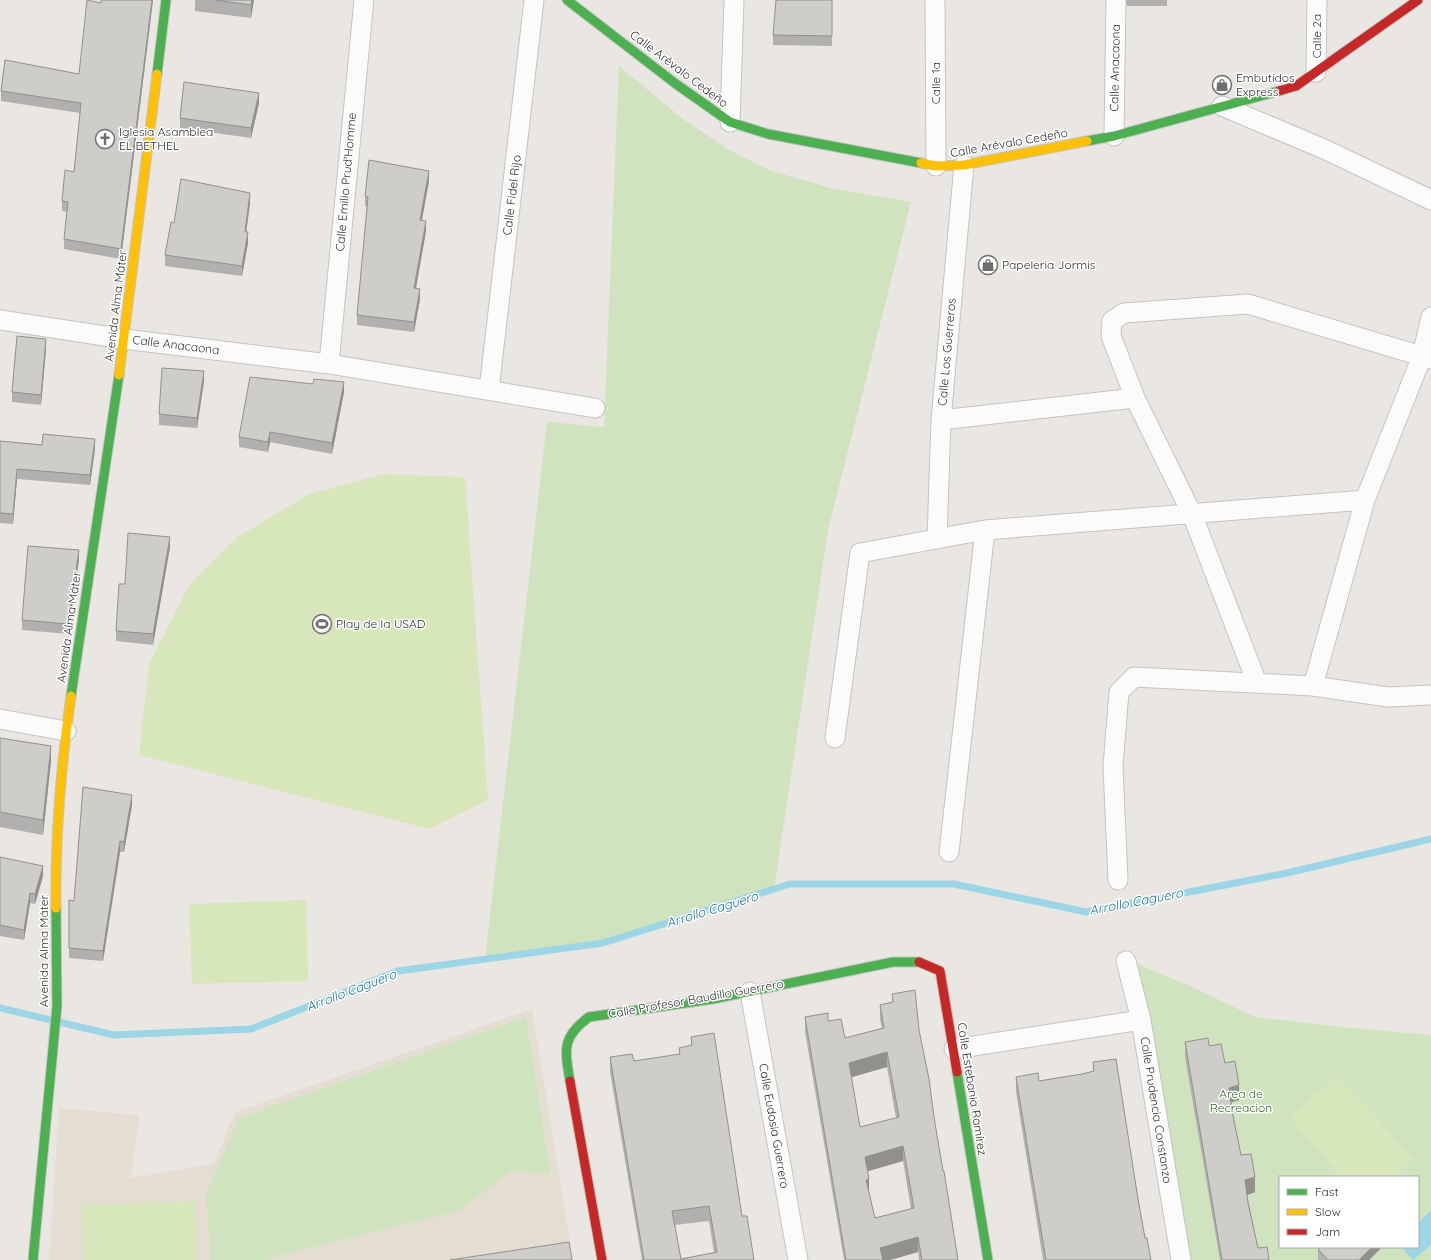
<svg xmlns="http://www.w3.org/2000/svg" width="1431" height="1260" viewBox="0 0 1431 1260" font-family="Quicksand,sans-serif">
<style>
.education{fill:#e4ded2}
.green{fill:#cfe3bf;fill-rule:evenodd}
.pitch{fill:#d8e6bc}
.water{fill:#9cd6e6}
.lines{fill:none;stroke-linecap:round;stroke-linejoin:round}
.stream{stroke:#9cd6e6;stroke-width:7}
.street-casing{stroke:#c4c3c3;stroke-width:21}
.fast-casing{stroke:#c4c3c3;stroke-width:11}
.slow-casing{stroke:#c4c3c3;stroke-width:11}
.jam-casing{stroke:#c4c3c3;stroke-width:11}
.street{stroke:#fcfbfb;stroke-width:19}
.fast{stroke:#4caf50;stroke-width:9}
.slow{stroke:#ffc107;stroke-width:9}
.jam{stroke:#c62828;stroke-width:9}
.wall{fill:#b2b0ae;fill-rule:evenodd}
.shaded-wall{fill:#91908d}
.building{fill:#cfcdca;stroke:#91908d;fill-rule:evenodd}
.labels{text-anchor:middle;stroke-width:3;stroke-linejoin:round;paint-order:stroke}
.street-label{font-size:12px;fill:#2d2d2d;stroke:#fff}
.poi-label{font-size:12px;fill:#2d2d2d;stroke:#fff;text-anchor:start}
.park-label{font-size:12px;fill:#326620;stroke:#fff}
.water-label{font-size:13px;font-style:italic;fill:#177096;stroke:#fff}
</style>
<rect width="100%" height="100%" fill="#eae7e3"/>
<!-- education -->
<path class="education" d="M532,1009L573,1260H49L59,1108L139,1115L131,1178L214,1164L235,1112Z"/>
<!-- green -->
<path class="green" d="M619,66L683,119L729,150L769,170L830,188L911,202L828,530L774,889L603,943L485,959L547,422L604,427Z
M1128,960L1190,986L1255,1017L1340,1027L1431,1035V1260H1181ZM1280,1177H1418V1247H1280Z
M526,1017L550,1174L511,1171L458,1211L263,1260H211L206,1194L239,1118Z"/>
<!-- pitch -->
<path class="pitch" d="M383,474L465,477L488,800L429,829L139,755L149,664L190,584L236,538L309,494Z
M306,900L308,981L192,984L189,904Z
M1337,1075L1414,1159L1394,1177H1342L1289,1118Z
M195,1201L197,1260H84L82,1205Z"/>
<!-- water -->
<path class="water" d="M1431,1210V1245L1413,1260L1401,1247H1418V1223Z"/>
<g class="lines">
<!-- stream -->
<path class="stream" d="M0,1008L114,1035L251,1029L398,971L603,943L790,884H954L1086,912L1287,873L1431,839"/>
<defs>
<path id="street" d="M935,0L936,166
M1316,72L1317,0
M1222,106L1324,149L1431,200
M730,122L734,0
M1114,136L1116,0
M0,320L124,339L329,364L595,408
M329,364L364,0
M489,390L534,0
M941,420L1135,398
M937,539L941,420L964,165
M1257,683L1192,514L1135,398L1111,336L1112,321L1124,313L1248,304L1431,359
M1313,686L1365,500L1422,356L1431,317
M0,719L66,731
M835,738L860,553L985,530L1365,500
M949,852L985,530
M1118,880L1113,766L1119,692L1134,677L1313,686L1388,697L1431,695
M1126,961L1141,1020L1181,1260
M750,992L798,1260
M954,1049L1141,1020"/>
<path id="fast" d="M567,0L676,84L730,122L768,134L921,163
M157,74L166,0
M1087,141L1114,136L1279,91
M71,696L119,375
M957,1072L988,1260
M570,1081C565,1051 561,1037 589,1017L713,999L893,962H919
M33,1260L57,1006L56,908"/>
<path id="slow" d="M921,163L936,166L964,165L1087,141
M119,375L157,74
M56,908C55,837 61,766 71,696"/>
<path id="jam" d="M1279,91L1296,86L1418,0
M919,962L940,971L957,1072
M570,1081L602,1260"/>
</defs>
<!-- street casing -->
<use href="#street" class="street-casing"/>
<!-- fast casing -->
<use href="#fast" class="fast-casing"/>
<!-- slow casing -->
<use href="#slow" class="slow-casing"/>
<!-- jam casing -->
<use href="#jam" class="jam-casing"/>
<!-- street -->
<use href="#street" class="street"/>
<!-- fast -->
<use href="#fast" class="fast"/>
<!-- slow -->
<use href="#slow" class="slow"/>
<!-- jam -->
<use href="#jam" class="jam"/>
</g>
<!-- wall -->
<path class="wall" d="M101,0H153L121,259L64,249V239L67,212L62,211V201L74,172L80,113L1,101V91L79,74L101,3Z
M195,0H254L251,18L195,11Z
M832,0V46L773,45V35Z
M1126,0H1167V6H1127Z
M259,103L251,138L180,128V118Z
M429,181L422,220L426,231L416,289L420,299L414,332L357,325V315L367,207L365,206V196Z
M250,203L246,232L248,243L242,276L165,266V255L174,223Z
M46,349L41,405L12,402V392Z
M204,381L197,428L159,425V414Z
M344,392L332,454L270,442L268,452L239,447V437Z
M0,441L95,449L90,485L17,479L13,524L0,523Z
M170,547L153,645L116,641V631L125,584Z
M79,560L68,634L22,630V620Z
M0,738L51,761L43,835L0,827Z
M132,805L124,852H120L103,961L69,958V900L74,901Z
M0,857L43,876L35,904L30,903L24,940L0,936Z
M892,994L919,1030L958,1260H919L918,1252L890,1260H844L805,1032V1017L828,1021L845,1038L882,1028L880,1020V1005L892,1002ZM887,1067L896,1118L860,1127L851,1077ZM903,1161L911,1209L875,1218L869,1192L868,1171Z
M691,1037L742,1216L754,1260H642L610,1072V1057L634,1061L679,1055V1048L691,1045ZM709,1221L714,1253L681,1259L675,1225Z
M1185,1042L1209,1046L1225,1063L1239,1100L1231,1102L1232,1111L1241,1155L1255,1192L1247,1195L1258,1248L1269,1260H1220L1185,1057Z
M1093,1062L1138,1199L1145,1238L1151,1260H1043L1016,1092V1077L1039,1081L1082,1074L1093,1071Z
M1321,1247H1382L1369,1260H1318V1249Z"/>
<!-- shaded-wall -->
<path class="shaded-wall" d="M152,0H153L121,259V249Z
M252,0H254L251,18V5Z
M259,93V103L251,138V128Z
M429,171V181L420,230V220Z
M250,193V203L245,242V232Z
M426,221V231L414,298V288Z
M248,232V243L242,276V266Z
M420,289V299L414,332V322Z
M46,339V349L41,405V395Z
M204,371V381L197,428V418Z
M344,382V392L332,454V443Z
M270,432V442L268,452V442Z
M95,439V449L90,485V475Z
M17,469V479L13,524V514Z
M170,537V547L153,645V634Z
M79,550V560L68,634V624Z
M51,746V761L43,835V820Z
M132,795V805L124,852V842Z
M120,841V852L103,961V951Z
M43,866V876L35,904V894Z
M30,893V903L24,940V930Z
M887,1052V1067L849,1078V1063Z
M1239,1085V1100L1229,1103V1088Z
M903,1146V1161L865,1172V1157Z
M1255,1177V1192L1245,1196V1180Z
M869,1179V1194L866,1180Z
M918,1237V1252L890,1260H880V1248Z
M1372,1247H1382L1369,1260H1359Z"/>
<!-- building -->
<path class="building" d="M87,0L101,3V0H152L121,249L64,239L68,202L62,201L65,170L74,172L81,103L1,91L5,60L79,74Z
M215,0H252L251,5Z
M776,0H832V36L773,35Z
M184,82L259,93L251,128L180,118Z
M369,160L429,171L420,220L426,221L414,288L420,289L414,322L357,315L368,197L365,196Z
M181,179L250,193L245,232H248L242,266L165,255L171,222L174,223Z
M17,336L46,339L41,395L12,392Z
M162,368L204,371L197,418L159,414Z
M250,377L313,384L314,379L344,382L332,443L270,432L268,442L239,437Z
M43,434L95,439L90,475L17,469L13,514L0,513V441L42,445Z
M128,533L170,537L153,634L116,631L119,584H125Z
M28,546L79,550L68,624L22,620Z
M0,738L51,746L43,820L0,812Z
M83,787L132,795L124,842L120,841L103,951L69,948V900L74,901Z
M0,857L43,866L35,894L30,893L24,930L0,925Z
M915,990L919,1030L929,1079L934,1117L943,1171H944L958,1260H922L918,1237L880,1248L883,1260H846L805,1017L828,1013V1021L841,1019L845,1038L884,1028L880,1005L893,1002L892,994ZM887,1052L899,1117L860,1127L849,1063ZM903,1146L914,1208L875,1218L866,1180L869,1179L865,1157Z
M714,1033L742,1216H747L754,1260H644L610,1057L632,1054L634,1061L680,1054L679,1048L692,1045L691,1037ZM709,1206L717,1252L681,1259L672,1211Z
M1208,1038L1209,1046L1221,1044L1225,1063L1235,1061L1239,1085L1229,1088L1232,1111L1241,1155L1251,1154L1255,1177L1245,1180L1248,1203L1258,1248L1267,1247L1269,1260H1222L1185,1042Z
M1116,1059L1138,1199L1145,1238H1147L1151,1260H1046L1016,1077L1038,1073L1039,1081L1082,1074L1094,1071L1093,1062Z
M569,1242L572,1260H450Z
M1321,1247H1372L1359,1260H1328L1318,1249Z"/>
<!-- icons -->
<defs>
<symbol id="shop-ring" viewBox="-11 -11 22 22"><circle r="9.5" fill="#fff" stroke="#6f6e6d" stroke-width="1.5"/><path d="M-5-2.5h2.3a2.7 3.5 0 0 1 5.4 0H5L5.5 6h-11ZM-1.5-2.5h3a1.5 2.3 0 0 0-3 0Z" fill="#6f6e6d"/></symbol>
<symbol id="church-ring" viewBox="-11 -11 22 22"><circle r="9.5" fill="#fff" stroke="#6f6e6d" stroke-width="1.5"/><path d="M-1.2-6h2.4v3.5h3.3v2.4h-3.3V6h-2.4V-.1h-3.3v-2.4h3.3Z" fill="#6f6e6d"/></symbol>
<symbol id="stadium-ring" viewBox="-11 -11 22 22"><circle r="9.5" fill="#fff" stroke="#6f6e6d" stroke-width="1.5"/><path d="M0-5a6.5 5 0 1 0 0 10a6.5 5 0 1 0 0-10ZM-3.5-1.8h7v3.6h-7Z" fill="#6f6e6d"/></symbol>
</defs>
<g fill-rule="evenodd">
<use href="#shop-ring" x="1211" y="74" width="22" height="22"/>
<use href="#church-ring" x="94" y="128" width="22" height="22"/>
<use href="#shop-ring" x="977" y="254" width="22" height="22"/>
<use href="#stadium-ring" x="311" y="613" width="22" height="22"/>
</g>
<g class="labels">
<!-- street labels -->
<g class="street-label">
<text transform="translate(1317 36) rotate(-90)" y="4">Calle 2a</text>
<text transform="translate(1115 68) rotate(-89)" y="4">Calle Anacaona</text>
<text transform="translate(679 69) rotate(37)" y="4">Calle Arévalo Cedeño</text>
<text transform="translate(936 83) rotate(-90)" y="4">Calle 1a</text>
<text transform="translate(1009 143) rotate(-10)" y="4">Calle Arévalo Cedeño</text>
<text transform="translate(346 182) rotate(-85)" y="4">Calle Emilio Prud'Homme</text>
<text transform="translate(512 195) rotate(-83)" y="4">Calle Fidel Rijo</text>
<text transform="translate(116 306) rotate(-83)" y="4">Avenida Alma Máter</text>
<text transform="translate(176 345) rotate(7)" y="4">Calle Anacaona</text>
<text transform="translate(947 352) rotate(-85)" y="4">Calle Los Guerreros</text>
<text transform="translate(69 627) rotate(-82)" y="4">Avenida Alma Máter</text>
<text transform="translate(44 951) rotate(-90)" y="4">Avenida Alma Máter</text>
<text transform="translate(696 999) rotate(-10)" y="4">Calle Profesor Baudillo Guerrero</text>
<text transform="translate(972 1089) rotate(81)" y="4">Calle Estebania Ramírez</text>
<text transform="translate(1156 1110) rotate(81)" y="4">Calle Prudencia Constanzo</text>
<text transform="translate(774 1126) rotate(80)" y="4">Calle Eudosia Guerrero</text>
</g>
<!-- poi labels -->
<g class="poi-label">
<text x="1236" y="82">Embutidos<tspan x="1236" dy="14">Express</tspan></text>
<text x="119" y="136">Iglesia Asamblea<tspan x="119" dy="14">EL BETHEL</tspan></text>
<text x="1002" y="269">Papeleria Jormis</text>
<text x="336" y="628">Play de la USAD</text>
</g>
<!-- park labels -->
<g class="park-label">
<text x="1241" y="1098">Area de<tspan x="1241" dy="14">Recreacion</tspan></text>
</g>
<!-- water labels -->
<g class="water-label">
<text transform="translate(1136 901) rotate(-11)" y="5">Arrollo Caguero</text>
<text transform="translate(712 909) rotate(-17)" y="5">Arrollo Caguero</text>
<text transform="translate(351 990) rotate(-21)" y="5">Arrollo Caguero</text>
</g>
</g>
<!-- legend -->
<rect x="1279" y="1176" width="140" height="72" fill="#ffffff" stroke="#ababab"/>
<rect x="1287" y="1189" width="20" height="6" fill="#4caf50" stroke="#ababab"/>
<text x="1315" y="1196" font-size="12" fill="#2d2d2d">Fast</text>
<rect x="1287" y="1209" width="20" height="6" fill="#ffc107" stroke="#ababab"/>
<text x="1315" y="1216" font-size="12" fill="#2d2d2d">Slow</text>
<rect x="1287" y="1229" width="20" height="6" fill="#c62828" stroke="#ababab"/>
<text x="1315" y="1236" font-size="12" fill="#2d2d2d">Jam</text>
</svg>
